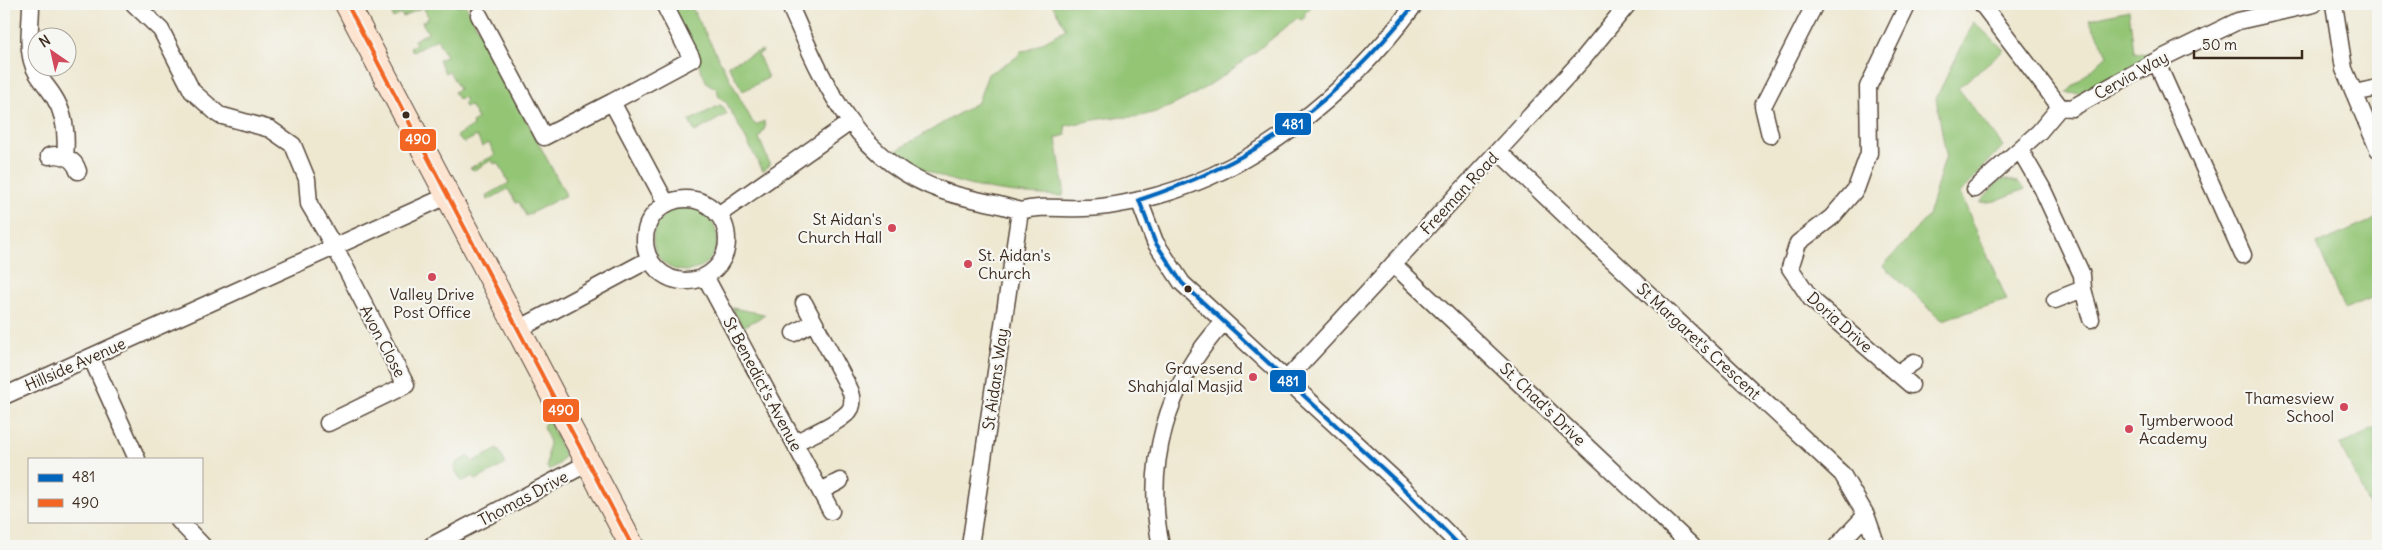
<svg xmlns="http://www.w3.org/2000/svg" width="2382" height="550" viewBox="0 0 2382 550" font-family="Delius,sans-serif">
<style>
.green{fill:#93c575;stroke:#67784a}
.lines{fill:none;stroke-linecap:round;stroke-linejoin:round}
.street-casing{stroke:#564639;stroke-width:19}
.secondary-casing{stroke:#564639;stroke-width:26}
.street{stroke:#fff;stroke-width:16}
.secondary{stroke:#fde4d1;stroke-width:24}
.bus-1-casing{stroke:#f6f6f2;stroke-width:8}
.bus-2-casing{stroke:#f6f6f2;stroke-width:8}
.bus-1{stroke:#0065bd;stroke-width:4}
.bus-2{stroke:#f26522;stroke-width:4}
.bus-dot{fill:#3b2a1e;stroke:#f6f6f2;stroke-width:2}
.poi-dot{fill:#d1495b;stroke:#f6f6f2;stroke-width:2}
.labels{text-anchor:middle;stroke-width:4.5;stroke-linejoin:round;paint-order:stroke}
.street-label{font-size:16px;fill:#3b2a1e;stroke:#f6f6f2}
.poi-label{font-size:16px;fill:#3b2a1e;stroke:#f6f6f2;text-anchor:end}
.line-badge{stroke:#f6f6f2;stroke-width:2}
.badge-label{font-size:14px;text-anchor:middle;font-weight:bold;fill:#fff}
</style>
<rect width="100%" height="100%" fill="#f6f6f2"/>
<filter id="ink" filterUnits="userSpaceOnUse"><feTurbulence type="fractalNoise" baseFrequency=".02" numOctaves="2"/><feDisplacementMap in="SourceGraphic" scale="10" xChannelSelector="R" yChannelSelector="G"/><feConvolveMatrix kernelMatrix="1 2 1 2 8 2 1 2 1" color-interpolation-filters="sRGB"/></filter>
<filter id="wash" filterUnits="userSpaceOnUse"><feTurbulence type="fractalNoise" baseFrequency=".0096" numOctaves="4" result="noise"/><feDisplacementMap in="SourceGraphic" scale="20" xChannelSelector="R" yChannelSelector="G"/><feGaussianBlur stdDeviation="1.12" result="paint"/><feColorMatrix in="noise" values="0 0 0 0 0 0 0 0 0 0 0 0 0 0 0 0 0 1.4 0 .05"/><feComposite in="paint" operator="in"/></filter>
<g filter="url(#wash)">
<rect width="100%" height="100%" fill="#eee8d1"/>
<!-- green -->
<path class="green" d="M421,4H456L458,7L465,4L566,195L526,216L519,202L516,203L508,189L488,200L486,196L509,183L498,162L494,164L492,160L474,170L470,168L495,155L489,143L482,147L477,136L463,143L456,136L473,126L472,123L478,119L470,105L465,107L463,103L466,102L464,97L458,99L454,92L459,89L449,71L445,73L439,60L446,56L437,39L413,52L410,47L416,44L414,40L428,33L422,22L429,18L423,7L403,17L401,14L393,18L392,14Z
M671,4H690L752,121L756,125L764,121L765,128L759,138L770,165L763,171L726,102L719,97L717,89L707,83Z
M1052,4H1314L1304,14L1306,16L1302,20L1297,18C1257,51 1196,103 1145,115C1133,118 1119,117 1107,118C1093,120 1079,123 1065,126L1066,135L1056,138L1064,189L1063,196C1007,194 942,188 896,151L978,102L988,74L1017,57L1021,51L1029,50L1066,29Z
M2129,10L2134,52L2151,55L2084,94L2066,93L2107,55L2089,19Z
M1974,22L2004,50L1958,88L2003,146L1960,193L2007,300L1942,320L1883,266L1928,216L1946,155L1936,98Z
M762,50L763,52L758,54L768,78L743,91L728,65Z
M720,105L722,106L727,114L695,132L689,121Z
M2004,179L2018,182L2025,189L1995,201L1980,203L1998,182Z
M653 239a32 32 0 1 1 64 0a32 32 0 1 1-64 0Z
M2378,218V295L2344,309L2317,244Z
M732,308L764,314L765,315L743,327Z
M548,419L565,455L559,464L549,470L547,467L549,440L543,426Z
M2378,427V524L2340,445Z
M498,449L506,464L476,480L473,476L462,482L455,470L456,463L469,456L472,462Z"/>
</g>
<g filter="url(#ink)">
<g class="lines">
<defs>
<path id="street" d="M31,4C31,23 27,43 32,61C35,75 47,85 54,97C65,114 67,137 65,157
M134,4L161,30L192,91L219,115L270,129L293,145L307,179L309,204L339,255L406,385L328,423
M664,4L692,59L612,102L666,203
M789,4C824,83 854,160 943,191C968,200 995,202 1020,211
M1908,4L1868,87L1869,153L1856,189L1832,217L1798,243L1790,268L1811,299L1911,385
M1982,4L2060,107
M2334,4L2344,69L2378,149
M479,15L544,137L612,102
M2156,61L2243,255
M2354,93L2378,88
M1770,135L1763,106L1815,4
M2020,150L2042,188L2082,275L2083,289L2055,300
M1498,151L1608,256L1842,474L1866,515L1877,546
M49,156C62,153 74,158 78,171
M1975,189L2039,132L2060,107L2072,108L2156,61L2238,21L2314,4
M645 240a41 41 0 1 1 82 0a41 41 0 1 1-82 0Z
M1139,200L1155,242L1182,283L1394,479L1460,546
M1020,211C1041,205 1062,209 1084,208C1102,208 1122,204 1140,200C1252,175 1348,94 1415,4
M718,215L849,123
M1393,264L1692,546
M705,276L831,511
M2083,289L2091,319
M519,329L650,259
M794,333L814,322
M91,357L137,459
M1898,373L1914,362
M1286,380L1583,59L1628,4
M4,396L447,196
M795,443C807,436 845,421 851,408C854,400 852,393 848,386L804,303
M821,491L840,481
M179,521L203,546
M431,546L588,463
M970,546L1020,211
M1161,546C1144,465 1166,384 1223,323
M1837,546L1866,515"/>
<path id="secondary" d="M347,4L632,546"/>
</defs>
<!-- street casing -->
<use href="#street" class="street-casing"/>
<!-- secondary casing -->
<use href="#secondary" class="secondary-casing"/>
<!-- street -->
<use href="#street" class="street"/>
<!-- secondary -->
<use href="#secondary" class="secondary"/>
<defs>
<path id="bus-1" d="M1139,200L1155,242L1182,283L1394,479L1460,546
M1139,200C1262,160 1334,104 1415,4"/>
<path id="bus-2" d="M347,4L632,546"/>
</defs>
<!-- bus-1 casing -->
<use href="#bus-1" class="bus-1-casing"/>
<!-- bus-2 casing -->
<use href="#bus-2" class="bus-2-casing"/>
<!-- bus-1 -->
<use href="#bus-1" class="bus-1"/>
<!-- bus-2 -->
<use href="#bus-2" class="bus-2"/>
</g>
</g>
<!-- markers -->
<g class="bus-dot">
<circle cx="406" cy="115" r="4.5"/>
<circle cx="1188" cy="289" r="4.5"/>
</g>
<g class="poi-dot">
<circle cx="892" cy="228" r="5"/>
<circle cx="968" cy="264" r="5"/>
<circle cx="432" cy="277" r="5"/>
<circle cx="1253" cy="377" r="5"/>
<circle cx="2344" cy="407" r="5"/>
<circle cx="2129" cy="429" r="5"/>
</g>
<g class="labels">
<!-- street labels -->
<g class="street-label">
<text transform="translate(2131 75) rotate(-29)" y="6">Cervia Way</text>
<text transform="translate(1459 193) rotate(-47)" y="6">Freeman Road</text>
<text transform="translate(1840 322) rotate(42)" y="6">Doria Drive</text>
<text transform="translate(383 341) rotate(62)" y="6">Avon Close</text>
<text transform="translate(1699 341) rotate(43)" y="6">St Margaret's Crescent</text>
<text transform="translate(75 364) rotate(-24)" y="6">Hillside Avenue</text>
<text transform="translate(995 379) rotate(-82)" y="6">St Aidans Way</text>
<text transform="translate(763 384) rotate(62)" y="6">St Benedict's Avenue</text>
<text transform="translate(1543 404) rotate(44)" y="6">St. Chad's Drive</text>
<text transform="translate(523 498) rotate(-28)" y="6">Thomas Drive</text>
</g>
<!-- poi labels -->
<g class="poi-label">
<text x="882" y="225">St Aidan's<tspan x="882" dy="18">Church Hall</tspan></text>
<text x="978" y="261" text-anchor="start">St. Aidan's<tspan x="978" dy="18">Church</tspan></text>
<text x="432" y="300" text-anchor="middle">Valley Drive<tspan x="432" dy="18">Post Office</tspan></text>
<text x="1243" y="374">Gravesend<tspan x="1243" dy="18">Shahjalal Masjid</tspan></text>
<text x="2334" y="404">Thamesview<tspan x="2334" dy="18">School</tspan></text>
<text x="2139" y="426" text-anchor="start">Tymberwood<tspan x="2139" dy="18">Academy</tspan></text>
</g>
</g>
<g class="line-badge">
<rect x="1274" y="112" width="38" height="24" rx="5" fill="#0065bd"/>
<rect x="399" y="128" width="38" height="24" rx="5" fill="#f26522"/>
<rect x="1269" y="369" width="38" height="24" rx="5" fill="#0065bd"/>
<rect x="542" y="398" width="38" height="25" rx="5" fill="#f26522"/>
</g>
<g class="badge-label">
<text x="1293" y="129">481</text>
<text x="418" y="144">490</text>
<text x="1288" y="386">481</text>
<text x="561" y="415">490</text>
</g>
<!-- margin -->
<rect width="2382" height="550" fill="none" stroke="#f6f6f2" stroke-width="20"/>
<!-- legend -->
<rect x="28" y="458" width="175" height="65" fill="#f6f6f2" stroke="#aba49d"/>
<rect x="38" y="474" width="25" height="8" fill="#0065bd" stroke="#aba49d"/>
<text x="72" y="482" font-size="15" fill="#3b2a1e">481</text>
<rect x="38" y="499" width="25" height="8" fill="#f26522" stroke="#aba49d"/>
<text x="72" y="508" font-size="15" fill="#3b2a1e">490</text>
<!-- north arrow -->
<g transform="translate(52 52) rotate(326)"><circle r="24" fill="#f6f6f2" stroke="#aba49d"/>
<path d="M0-4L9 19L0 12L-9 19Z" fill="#d1495b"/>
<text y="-8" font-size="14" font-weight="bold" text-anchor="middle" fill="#3b2a1e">N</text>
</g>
<!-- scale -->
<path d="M2194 50v8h108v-8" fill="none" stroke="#3b2a1e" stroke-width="2.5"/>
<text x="2202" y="50" font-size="15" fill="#3b2a1e" stroke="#f6f6f2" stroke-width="4" paint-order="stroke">50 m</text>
</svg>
